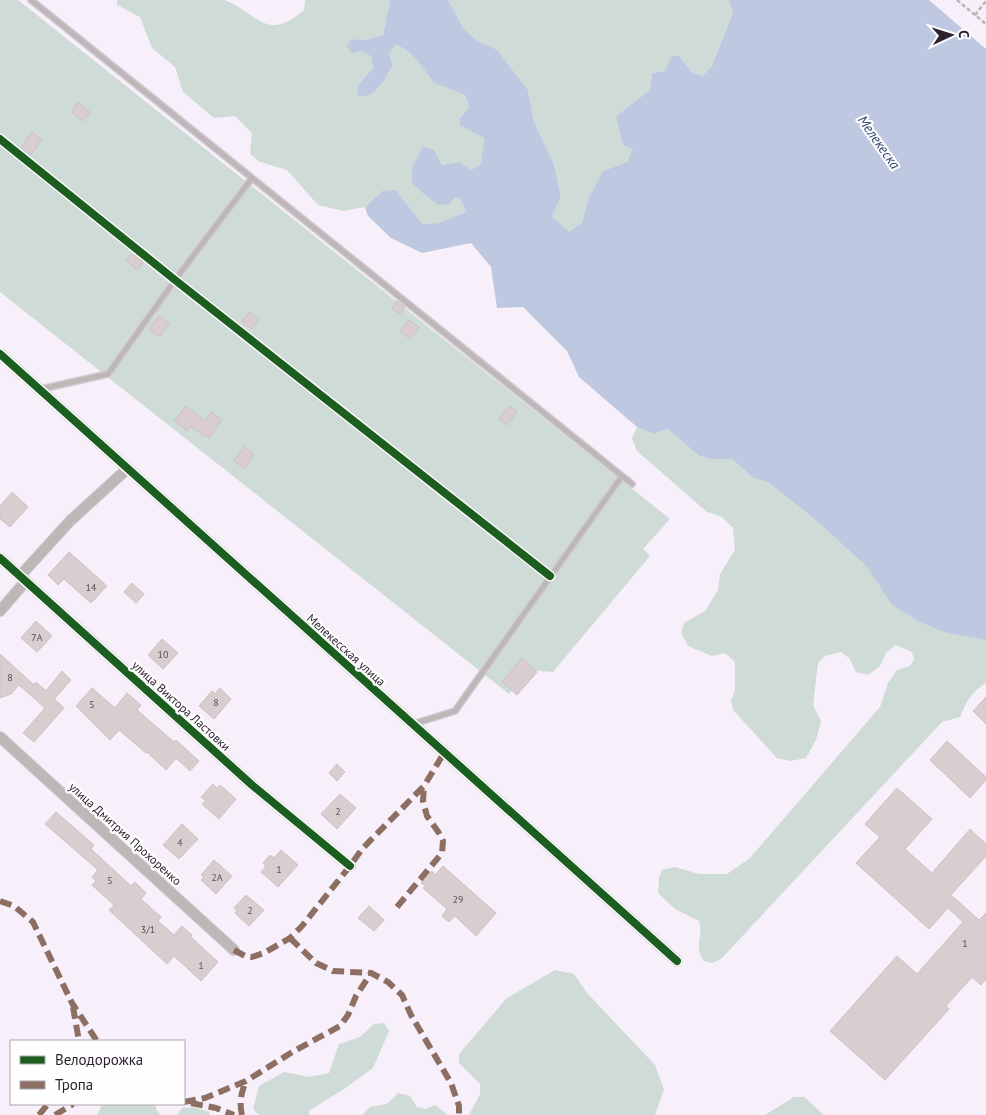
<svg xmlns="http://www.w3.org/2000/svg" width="986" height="1115" viewBox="0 0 986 1115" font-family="'PT Sans',sans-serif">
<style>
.green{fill:#cfdbd6}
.water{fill:#bfc8e1}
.building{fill:#d9cdcf;stroke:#ccc1c3}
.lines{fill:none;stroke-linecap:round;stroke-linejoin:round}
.service-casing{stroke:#d2cbd4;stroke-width:8}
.minor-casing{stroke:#d2cbd4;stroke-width:12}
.path{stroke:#bbb4b7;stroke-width:2.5;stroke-dasharray:4 2.5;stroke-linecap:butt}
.service{stroke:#beb7b7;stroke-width:5}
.minor{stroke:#beb7b7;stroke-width:10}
.quiet{stroke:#8d6e63;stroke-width:6;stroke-dasharray:12 6;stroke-linecap:butt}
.cycleway-casing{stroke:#fefefe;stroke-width:11}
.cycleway{stroke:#1b5e20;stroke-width:8}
.labels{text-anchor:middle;stroke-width:4.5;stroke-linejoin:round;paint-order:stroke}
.number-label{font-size:10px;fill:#584e57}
.street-label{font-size:12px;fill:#2d232f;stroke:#fefefe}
.water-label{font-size:14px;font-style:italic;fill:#2d426d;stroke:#fefefe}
</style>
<rect width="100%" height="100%" fill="#f7eff9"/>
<!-- green -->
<path class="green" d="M0,0H18L670,519L643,549L650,556L553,672L528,670L509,694L0,292Z
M117,0H224C258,13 266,43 304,10L305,0H390L383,35L364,40L352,39L361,51L371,55L373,68L358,85L361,96L377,90L393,67L389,53L394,45L405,49L416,59L434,83L465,95L469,107L460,118L484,138L481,164L471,170L459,162L442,165L434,150L424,146L455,197L462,199L466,212L438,223L422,224L382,191L365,207L343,211L318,205L287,170L260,162L250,154L252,133L235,116L214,118L183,92L175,67L152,48L140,17L117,5Z
M448,0H728L733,12L712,66L702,76L692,72L679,56L665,71L652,73L650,90L616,116L634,149L627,162L603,171L588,199L582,223L569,233L552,216L561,197L554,164L534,122L528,90L497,51L478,41L464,29Z
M637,427L653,434L668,429L699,456L711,459H732L752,477L769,483L818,522L867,567L891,604L946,633L986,640V683C971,692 966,702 960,717L942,722L722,958L713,963L704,961C693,945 704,937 699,921L675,909L658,893L659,878L662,870L675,867L699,874H727L750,858L880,707L888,683L897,670L910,666L914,659L912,652L895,645L886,653L880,666L868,675L856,672L849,658L841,652L825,656L818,663L813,705L821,721L816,740L806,758L790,761L777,758L733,710L731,701L735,690V662L725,653L712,656L688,646L681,633L684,623L705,611L718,590L720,574L735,550L733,528L722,517L707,512L637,451L632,438Z
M555,970L574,974L587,993L655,1065L664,1090L655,1115H469L480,1094V1084L459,1063V1054L507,998Z
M384,1023L389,1031L373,1068L344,1089L310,1110L309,1115H259L253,1109L259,1086L284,1072L309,1077L329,1073L339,1044L360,1037L374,1024Z
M398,1093L410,1096L417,1107L425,1109L435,1105L448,1115H362L370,1107L387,1104Z
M794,1097H804L824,1115H765Z
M102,1104H154L158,1112L161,1115H97Z
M193,1107L209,1112L210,1115H177L182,1108Z"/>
<!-- water -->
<path class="water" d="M390,0H448L464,29L478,41L497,50L528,90L534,122L554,164L561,197L552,216L569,232L582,223L588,199L603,171L627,162L633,149L623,145L616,116L650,90L652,73L665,71L672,56H679L692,72L702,76L712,66L733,12L728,0H929L986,49V640L946,633L918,621L891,604L867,567L818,522L769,483L752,477L732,459H711L699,456L668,429L653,434L637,427L579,377L567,351L523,307L497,308L491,267L471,243L422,253L391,238L368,216L365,207L382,191L396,190L422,224L438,223L466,212L461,199L455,197L449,204L439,205L425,195L412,183V168L423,146L434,150L442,165L459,162L471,170L481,164L484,138L460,125V118L469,107L465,95L434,83L416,59L405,49L395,45L389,54L393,66C385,78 375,101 357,95L358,85L373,68L371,56L361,51L352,53L346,46L352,39L364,40L383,35Z"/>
<!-- building -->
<path class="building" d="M78,102L90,112L83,121L71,112Z
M32,132L42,139L31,155L21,147Z
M132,254L143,263L138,270L126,261Z
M397,301L405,307L400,314L392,308Z
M250,312L259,319L252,329L242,321Z
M159,316L169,323L160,337L149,329Z
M409,320L419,328L410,339L400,331Z
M186,406L205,421L211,412L222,420L209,438L206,436L205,437L191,426L187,431L174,421Z
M509,406L517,412L507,425L499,419Z
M244,447L254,454L245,469L234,461Z
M12,492L28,507L10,527L0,519V506Z
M69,552L107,586L91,603L64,579L58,585L48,575Z
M132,583L144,594L136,603L124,592Z
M36,621L52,636L37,652L21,638Z
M162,639L178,653L163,669L148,655Z
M0,654L34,685L36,682L46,691L62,671L71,680L54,699L64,708L34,742L23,733L45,708L19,685L11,694L0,698Z
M522,658L537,672L517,695L502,682Z
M92,688L115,708L127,693L141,705L137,710L174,742L176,740L199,761L190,771L176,758L166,770L147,752L146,753L119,730L110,740L76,706Z
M220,688L231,699L214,719L199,706L212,691L215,694Z
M986,697V724L973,711Z
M947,741L986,777V780L970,798L930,760Z
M337,764L345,772L337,781L329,773Z
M213,784L217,788L220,785L236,799L219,819L202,804L206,801L201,797Z
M897,788L932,819L905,849L932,873L970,829L986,844V856L951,895L979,920L986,913V979L981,985L972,977L946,1006L949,1009L885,1080L830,1031L897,956L917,974L963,922L948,908L929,929L856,863L880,837L865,824Z
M340,794L356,808L337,829L321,814Z
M56,812L94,845L91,849L131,886L135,882L146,893L141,899L161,917L158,921L174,935L182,926L192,935L191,937L218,962L201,981L174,956L167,964L109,910L114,905L92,885L96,881L92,877L98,870L45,824Z
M182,824L198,839L179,859L163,845Z
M281,850L298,865L278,887L261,872L266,866L263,863L270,855L274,858Z
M214,860L232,876L216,894L201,880L204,878L201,875Z
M443,866L496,913L476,936L455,916L449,922L442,916L447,909L423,888L425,886L421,883L432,871L435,875Z
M246,895L264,910L249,926L235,913L237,910L234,908Z
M369,906L384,920L374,931L358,918Z"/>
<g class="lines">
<defs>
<path id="service" d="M31,0L632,484
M41,389L108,374L175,280L252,178
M413,724L455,711L622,476"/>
<path id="minor" d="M0,139L175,280L550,576
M0,354L677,961
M0,558L252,785L350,866
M20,576L70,521L127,469
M0,611L26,581
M0,737L234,950"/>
</defs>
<!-- service casing -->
<use href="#service" class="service-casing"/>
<!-- minor casing -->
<use href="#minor" class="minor-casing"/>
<!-- path -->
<path class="path" d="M957,0L986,24
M975,15L986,1"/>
<!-- service -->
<use href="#service" class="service"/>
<!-- minor -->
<use href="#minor" class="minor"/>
<!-- quiet -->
<path class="quiet" d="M0,901L14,906L33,922L72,1003L97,1041
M397,907L442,853L443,841L439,833L427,816L423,801L424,786
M290,938L316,963L333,971L371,973L388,982L402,995L411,1015L451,1083L459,1106V1115
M234,950L245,956L252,957L264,953L290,938L302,926L350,866L362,849L424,786L444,753
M73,1007L79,1041
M184,1102L205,1098L246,1081L294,1051L340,1026L348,1015L356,996L371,973
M191,1103L216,1108L234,1115
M39,1115L48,1104
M55,1115L73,1104
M242,1115C239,1102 241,1093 246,1081"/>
<defs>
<path id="cycleway" d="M0,139L175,280L550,576
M0,354L677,961
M0,558L252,785L350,866"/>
</defs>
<!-- cycleway casing -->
<use href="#cycleway" class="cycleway-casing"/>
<!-- cycleway -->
<use href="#cycleway" class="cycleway"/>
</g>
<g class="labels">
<!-- number labels -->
<g class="number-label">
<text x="91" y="591">14</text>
<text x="37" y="641">7А</text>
<text x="163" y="658">10</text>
<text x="10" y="681">8</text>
<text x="216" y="706">8</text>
<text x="92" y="708">5</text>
<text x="338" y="815">2</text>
<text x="180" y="846">4</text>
<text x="279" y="873">1</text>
<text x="217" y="881">2А</text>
<text x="110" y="884">5</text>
<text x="458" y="903">29</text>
<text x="250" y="914">2</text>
<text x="148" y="933">3/1</text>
<text x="965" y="947">1</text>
<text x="201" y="969">1</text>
</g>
<!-- street labels -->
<g class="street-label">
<text transform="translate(346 650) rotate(42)" y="4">Мелекесская улица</text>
<text transform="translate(181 706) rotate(42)" y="4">улица Виктора Ластовки</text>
<text transform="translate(125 834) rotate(42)" y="4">улица Дмитрия Прохоренко</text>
</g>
<!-- water labels -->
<g class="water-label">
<text transform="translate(879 142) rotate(55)" y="5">Мелекеска</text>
</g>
</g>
<!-- legend -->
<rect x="10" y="1040" width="175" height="65" fill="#fefefe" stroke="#aaa6ab"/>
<rect x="20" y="1056" width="25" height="8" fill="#1b5e20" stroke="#aaa6ab"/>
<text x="55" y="1065" font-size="15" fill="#2d232f">Велодорожка</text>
<rect x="20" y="1081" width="25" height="8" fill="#8d6e63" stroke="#aaa6ab"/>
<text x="55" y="1090" font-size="15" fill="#2d232f">Тропа</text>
<!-- north arrow -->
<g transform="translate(951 35) rotate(86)" stroke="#fefefe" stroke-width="4" paint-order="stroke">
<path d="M0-4L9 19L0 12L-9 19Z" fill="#2d232f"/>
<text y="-8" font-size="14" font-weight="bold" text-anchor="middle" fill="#2d232f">С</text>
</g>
</svg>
